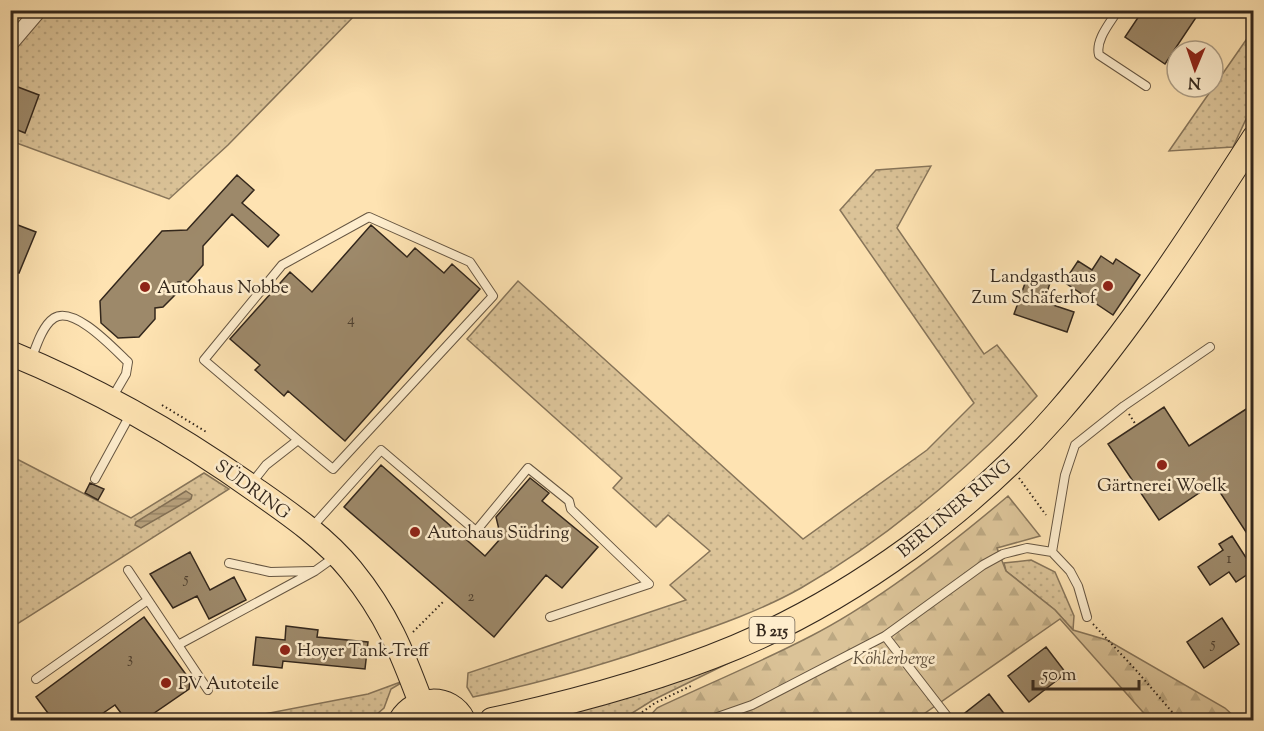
<svg xmlns="http://www.w3.org/2000/svg" width="1264" height="731" viewBox="0 0 1264 731" font-family="'Sorts Mill Goudy',serif">
<style>
.grass{fill:url(#grass-dots);stroke:#87755a;stroke-width:1.5}
.forest{fill:url(#forest-firs);stroke:#87755a;stroke-width:1.5}
.water{fill:url(#water-rules);stroke:#837157;stroke-width:1.5}
.building{fill:#9d896a;stroke:#33271c;stroke-width:1.5}
.lines{fill:none;stroke-linecap:round;stroke-linejoin:round}
.lane-casing{stroke:#665642;stroke-width:10}
.street-casing{stroke:#665642;stroke-width:17}
.primary-casing{stroke:#33271c;stroke-width:26}
.path{stroke:#33271c;stroke-width:2;stroke-dasharray:1.5 3;stroke-linecap:butt}
.lane{stroke:#feedcd;stroke-width:8}
.street{stroke:#feedcd;stroke-width:15}
.primary{stroke:#fee3b2;stroke-width:24}
.poi-dot{fill:#8f2418;stroke:#feedcd;stroke-width:2}
.labels{text-anchor:middle;stroke-width:5;stroke-linejoin:round;paint-order:stroke}
.number-label{font-size:15px;fill:#4e4030}
.shield{fill:#feedcd;stroke:#706251;stroke-width:1.5}
.shield-label{font-size:16px;font-weight:bold;fill:#33271c}
.poi-label{font-size:18px;fill:#33271c;stroke:#feedcd;text-anchor:start}
.street-label{font-size:18px;fill:#33271c;stroke:#feedcd}
.park-label{font-size:18px;font-style:italic;fill:#5d4e3b;stroke:#feedcd}
</style>
<defs>
<pattern id="grass-dots" width="8" height="8" patternUnits="userSpaceOnUse" patternTransform="scale(1.5)"><rect width="8" height="8" fill="#dbc398"/><path d="M2 2h.1M6 6h.1" fill="none" stroke="#bca882" stroke-width="1.8" stroke-linecap="round"/></pattern>
<pattern id="forest-firs" width="22" height="20" patternUnits="userSpaceOnUse" patternTransform="scale(1.5)"><rect width="22" height="20" fill="#dbc398"/><path d="M5 1l3.5 6h-7zM16 11l3.5 6h-7z" fill="#bca882"/></pattern>
<pattern id="water-rules" width="6" height="5" patternUnits="userSpaceOnUse" patternTransform="scale(1.5)"><rect width="6" height="5" fill="#b9a37f"/><path d="M0 2.5h6" fill="none" stroke="#978567"/></pattern>
</defs>
<rect width="100%" height="100%" fill="#fee3b2"/>
<filter id="stains"><feTurbulence type="fractalNoise" baseFrequency=".00333" numOctaves="4"/><feColorMatrix values="0 0 0 0 .2 0 0 0 0 .09 0 0 0 0 .02 0 0 0 .5 -.17"/></filter>
<radialGradient id="worn" r=".72"><stop offset=".6" stop-color="#630" stop-opacity="0"/><stop offset="1" stop-color="#630" stop-opacity=".3"/></radialGradient>
<!-- grass -->
<path class="grass" d="M47,11H359L228,145L169,199L11,141L10,55Z
M1253,30V104L1233,147L1169,151Z
M931,166L897,228L984,354L997,345L1037,396C967,470 890,537 801,588C762,610 717,626 675,640C609,663 542,683 473,697L467,687L468,673L686,600L670,585L710,551L668,515L656,527L613,488L622,478L467,339L518,281L803,539L927,450L974,403L840,210L876,170Z
M11,456L131,518L204,473L229,489L11,628Z
M1031,560L1055,572L1074,616L1073,630L1055,610L1006,571L1004,563Z
M749,653L653,700L621,720H546L646,690Z
M406,680L391,689L384,708L370,720H233L368,694Z"/>
<!-- forest -->
<path class="forest" d="M1008,496L1040,536L997,548L1006,571L1055,610L1073,630L1107,640L1225,708L1238,720H1150L1060,619L915,720H646L657,708C708,684 761,662 811,636C879,601 949,546 1008,496Z"/>
<!-- water -->
<path class="water" d="M186,491L192,495L191,499L141,528L135,525L136,522Z"/>
<!-- building -->
<path class="building" d="M1143,10H1201L1165,64L1125,37Z
M10,84L39,95L25,133L10,127Z
M237,175L254,190L242,203L279,235L268,247L232,214L203,246V265L188,282H178V292L163,307L155,308V319L139,337L118,338L101,323L100,301L162,231L187,230Z
M10,222L36,232L19,273L10,270Z
M371,225L407,257L415,248L444,273L452,264L480,289L345,441L288,391L284,396L255,370L260,365L230,339L290,272L312,292Z
M1101,256L1113,264L1116,259L1140,275L1113,315L1064,282L1078,261L1092,270Z
M1028,275L1050,283L1044,302L1074,312L1067,332L1014,314Z
M1254,404V527L1246,532L1214,483L1159,520L1108,444L1164,407L1189,446Z
M381,465L485,556L501,538L496,517L530,478L549,493L542,501L598,547L562,588L546,575L494,637L344,507Z
M90,483L104,489L98,500L85,493Z
M1232,536L1254,570L1236,582L1229,572L1210,585L1198,567L1223,550L1219,544Z
M190,552L210,590L234,577L246,600L209,619L197,596L173,608L150,574Z
M144,617L190,680L189,689L144,720H126L115,705L93,720H53L36,697Z
M1222,618L1239,644L1204,668L1187,642Z
M286,626L318,630L317,637L368,642L365,669L283,661L282,668L253,665L256,637L285,640Z
M1046,647L1066,673L1029,702L1008,676Z
M989,694L1009,720H970L965,713Z"/>
<g class="lines">
<defs>
<path id="lane" d="M1118,10C1110,23 1095,40 1099,55L1146,86
M31,360C36,347 42,326 54,318C74,305 114,349 128,362L126,374L112,398
M95,479L130,415
M251,484L266,465L298,440L204,360L282,265L369,217L470,262L493,296L333,469L298,440
M312,527L381,450L476,531L528,468L569,501L571,509L649,584L550,617
M1052,552L1065,475L1075,445L1124,406L1210,347
M229,563L270,572L313,571
M128,570L208,690
M885,636L950,720
M178,645L315,571L336,556
M36,679L148,600
M709,720L752,705L885,636L983,565L1003,554L1027,548L1052,552L1070,571L1078,586L1087,617"/>
<path id="street" d="M10,44L39,10"/>
<path id="primary" d="M10,353C98,389 180,436 257,491C290,514 326,539 351,570C387,614 402,652 421,703
M401,720C415,697 450,694 463,720
M492,720C575,702 657,680 736,647C854,597 972,511 1057,414C1131,329 1193,233 1254,138"/>
</defs>
<!-- lane casing -->
<use href="#lane" class="lane-casing"/>
<!-- street casing -->
<use href="#street" class="street-casing"/>
<!-- primary casing -->
<use href="#primary" class="primary-casing"/>
<!-- path -->
<path class="path" d="M10,332L16,334
M162,405L208,433
M1129,414L1136,425
M1019,478L1046,515
M1093,624L1135,669L1179,720
M413,632L444,601
M631,720L655,703L693,685"/>
<!-- lane -->
<use href="#lane" class="lane"/>
<!-- street -->
<use href="#street" class="street"/>
<!-- primary -->
<use href="#primary" class="primary"/>
</g>
<!-- markers -->
<g class="poi-dot">
<circle cx="1108" cy="286" r="6"/>
<circle cx="145" cy="287" r="6"/>
<circle cx="1162" cy="465" r="6"/>
<circle cx="415" cy="532" r="6"/>
<circle cx="285" cy="650" r="6"/>
<circle cx="166" cy="683" r="6"/>
</g>
<g class="labels">
<!-- number labels -->
<g class="number-label">
<text x="351" y="324">4</text>
<text x="1229" y="563">1</text>
<text x="186" y="583">5</text>
<text x="471" y="601">2</text>
<text x="1213" y="648">5</text>
<text x="130" y="663">3</text>
</g>
<!-- shield labels -->
<rect class="shield" x="749.5" y="617" width="45" height="26" rx="4.5"/>
<g class="shield-label">
<text x="772" y="636">B 215</text>
</g>
<!-- poi labels -->
<g class="poi-label">
<text x="1096" y="282" text-anchor="end">Landgasthaus<tspan x="1096" dy="21">Zum Schäferhof</tspan></text>
<text x="157" y="293">Autohaus Nobbe</text>
<text x="1162" y="491" text-anchor="middle">Gärtnerei Woelk</text>
<text x="427" y="538">Autohaus Südring</text>
<text x="297" y="656">Hoyer Tank-Treff</text>
<text x="178" y="689">PV Autoteile</text>
</g>
<!-- street labels -->
<g class="street-label">
<text transform="translate(253 489) rotate(36)" y="6">SÜDRING</text>
<text transform="translate(954 508) rotate(-40)" y="6">BERLINER RING</text>
</g>
<!-- park labels -->
<g class="park-label">
<text x="894" y="664">Köhlerberge</text>
</g>
</g>
<!-- margin -->
<rect width="1264" height="731" fill="none" stroke="#fee3b2" stroke-width="36"/>
<rect x="12" y="12" width="1240" height="707" fill="none" stroke="#33271c" stroke-width="3"/>
<rect x="18" y="18" width="1228" height="695" fill="none" stroke="#33271c" stroke-width="1.5"/>
<!-- north arrow -->
<g transform="translate(1195 69) rotate(182)"><circle r="28" fill="#feedcd" stroke="#ad9e86" stroke-width="1.5"/>
<path d="M0-4.5L10 22L0 15L-10 22Z" fill="#8f2418"/>
<text y="-9" font-size="16" font-weight="bold" text-anchor="middle" fill="#33271c">N</text>
</g>
<!-- scale -->
<path d="M1033 680v9h106v-9" fill="none" stroke="#33271c" stroke-width="3"/>
<text x="1042" y="680" font-size="18" fill="#33271c" stroke="#feedcd" stroke-width="4.5" paint-order="stroke">50 m</text>
<rect width="100%" height="100%" filter="url(#stains)"/>
<rect width="100%" height="100%" fill="url(#worn)"/>
</svg>
